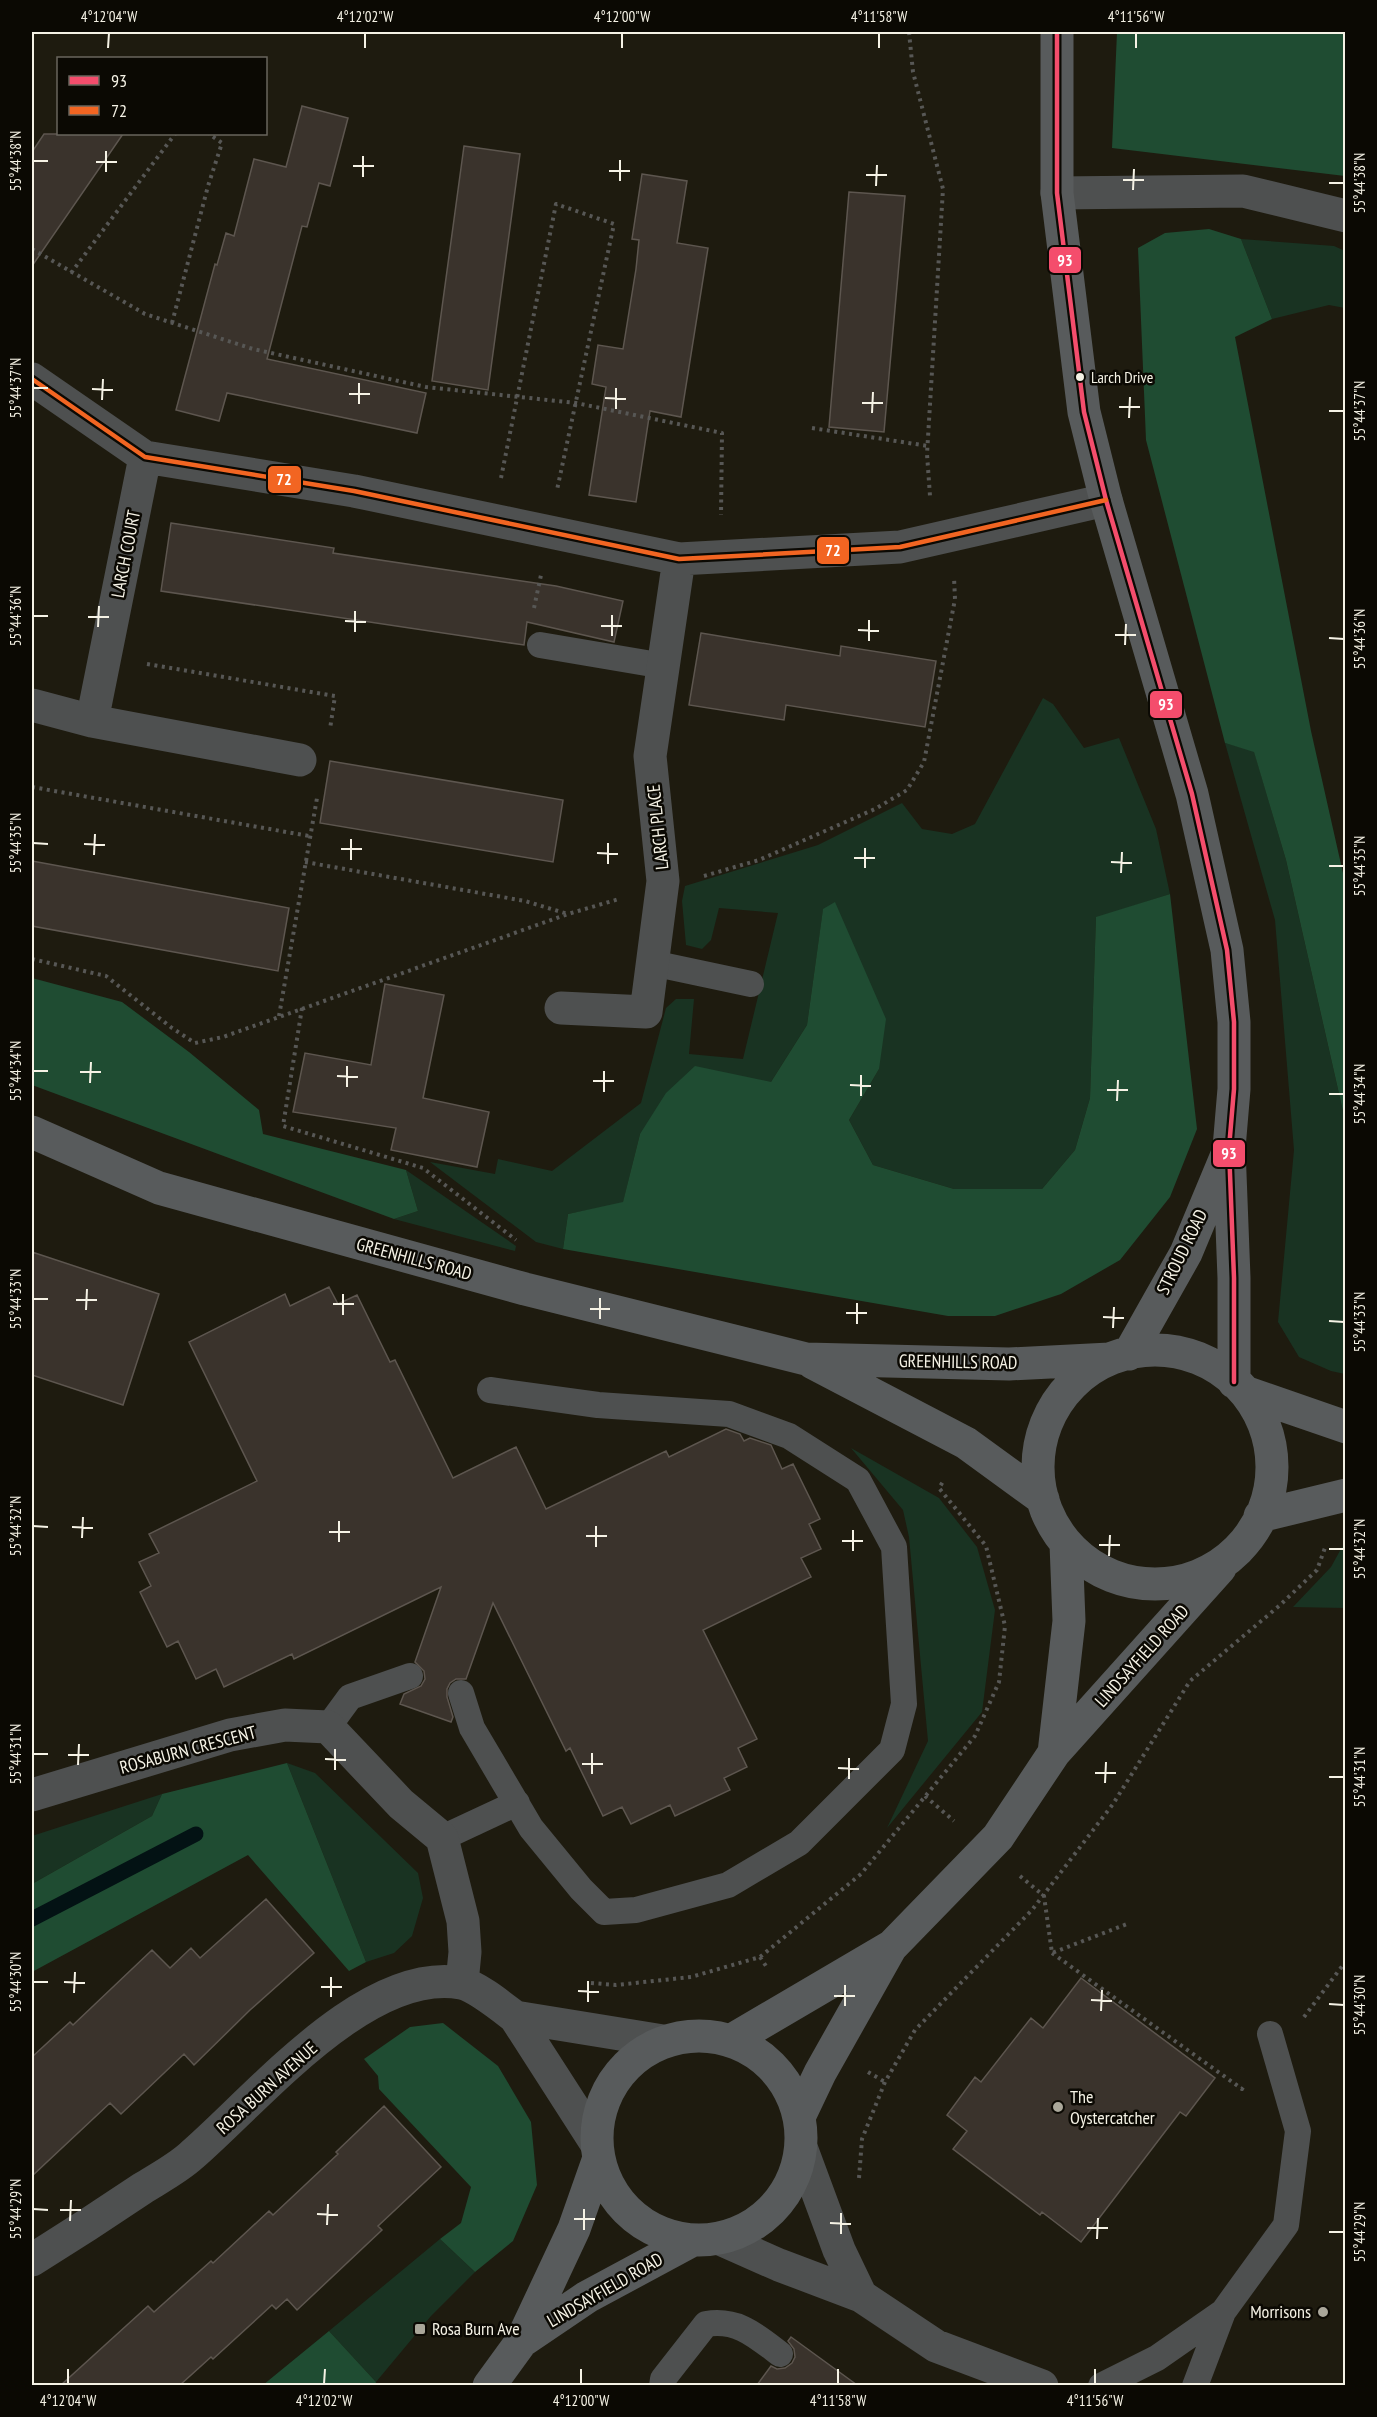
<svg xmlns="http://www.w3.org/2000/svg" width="1377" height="2417" viewBox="0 0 1377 2417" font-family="'PT Sans Narrow',sans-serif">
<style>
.green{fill:#193322}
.forest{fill:#1f4c32}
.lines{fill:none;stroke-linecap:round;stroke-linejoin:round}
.stream{stroke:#031214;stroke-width:15}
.building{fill:#3a332c;stroke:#5d564f;stroke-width:1.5}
.path{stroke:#575755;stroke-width:4;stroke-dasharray:3 4.5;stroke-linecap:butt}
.lane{stroke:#4e5050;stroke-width:26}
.street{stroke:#4e5050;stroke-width:33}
.secondary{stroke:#585b5c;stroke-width:33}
.bus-1-casing{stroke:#0b0903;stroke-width:9}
.bus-2-casing{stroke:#0b0903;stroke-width:9}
.bus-1{stroke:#f44d6c;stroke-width:4.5}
.bus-2{stroke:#f26522;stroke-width:4.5}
.ticks{fill:none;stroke:#f5f2e5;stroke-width:2}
.bus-dot{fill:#f5f2e5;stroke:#0b0903;stroke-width:2}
.poi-dot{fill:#aaa79a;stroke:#0b0903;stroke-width:2}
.labels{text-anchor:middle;stroke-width:5;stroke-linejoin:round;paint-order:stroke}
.bus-label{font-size:16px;fill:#f5f2e5;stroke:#0b0903;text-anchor:start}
.street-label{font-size:18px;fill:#f5f2e5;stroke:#0b0903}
.poi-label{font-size:18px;fill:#f5f2e5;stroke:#0b0903;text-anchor:start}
.line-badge{stroke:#0b0903;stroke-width:2}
.badge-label{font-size:16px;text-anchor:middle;font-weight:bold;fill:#fff}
.neatline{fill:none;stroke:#f5f2e5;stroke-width:2}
.ticks-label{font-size:15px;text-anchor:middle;fill:#f5f2e5}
</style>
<rect width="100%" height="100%" fill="#1e1b0f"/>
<!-- green -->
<path class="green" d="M1241,239L1334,246L1345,251V308L1329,305L1272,319Z
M1043,698L1053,704L1084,748L1119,738L1156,829L1170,894L1096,918L1090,1098L1075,1150L1042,1189H954L873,1165L849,1120L879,1069L823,910L807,1025L771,1082L640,1134L623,1203L568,1214L563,1249L536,1242L430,1162L495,1174L498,1159L552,1171L641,1103L666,1008L676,999H694L689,1054L743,1059L778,913L719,908L711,940L702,949L686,945L682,901L685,886L818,845L902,803L922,829L952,834L975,824Z
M1225,743L1254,751L1286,860L1345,1120V1374L1331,1371L1299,1357L1278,1322L1294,1150L1275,920Z
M406,1170L516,1246L515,1251L394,1219L418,1211Z
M851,1448L939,1498L977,1547L995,1610L982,1712L887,1828L928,1741L909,1537L903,1510Z
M1345,1546V1608L1293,1607L1331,1567L1342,1547Z
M287,1763L315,1773L418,1873L423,1898L412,1936L394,1953L366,1962Z
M162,1794L152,1816L32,1884V1836Z
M440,2239L475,2272L431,2316L376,2382L329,2331Z"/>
<!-- forest -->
<path class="forest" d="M1117,32H1345V176L1112,148Z
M1209,229L1241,239L1272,319L1235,337L1311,731L1345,882V1120L1286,860L1254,752L1225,743L1146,440L1138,248L1165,233Z
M1170,894L1197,1129L1170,1197L1120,1260L1061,1294L995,1316H948L563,1249L568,1214L623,1202L640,1134L666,1093L695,1066L771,1082L807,1025L823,909L835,902L886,1019L879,1069L849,1120L873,1165L954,1189H1042L1075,1150L1090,1098L1096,917Z
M32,978L122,1002L189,1052L259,1110L263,1134L406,1170L418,1211L394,1219L32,1085Z
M287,1763L366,1962L349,1971L248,1855L32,1972V1884L152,1816L162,1794Z
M443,2023L498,2066L531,2122L537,2185L513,2241L475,2272L440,2239L461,2223L471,2187L379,2089L378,2076L364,2059L410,2027Z
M329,2331L376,2382L375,2385H263Z"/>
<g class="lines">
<!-- stream -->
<path class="stream" d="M32,1919L196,1834"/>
</g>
<!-- building -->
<path class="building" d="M302,106L348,118L330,186L319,183L307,227L302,226L267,359L426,393L417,433L227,393L219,421L176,410L215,264L217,265L226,233L234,236L254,159L286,167Z
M44,134H123L32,266V152Z
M464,146L520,154L488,390L432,381Z
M642,174L687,181L677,243L708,248L681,417L650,411L636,502L589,495L606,387L592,384L598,345L623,349L636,269L639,240L632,239Z
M849,192L905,196L884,432L829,427Z
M171,523L334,548L333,553L556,586L623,601L614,642L527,622L524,645L161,591Z
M701,633L840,656L841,646L936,661L925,727L786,705L784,720L689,705Z
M330,761L563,800L553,862L320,823Z
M32,861L289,908L278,971L32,926Z
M385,984L444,995L423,1098L489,1112L477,1167L391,1150L396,1128L293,1112L305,1053L371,1065Z
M32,1252L159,1294L123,1405L32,1375Z
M329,1287L338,1304L357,1295L390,1362L395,1360L453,1478L516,1447L546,1509L666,1451L669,1457L726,1429L740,1434L744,1441L750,1438L771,1445L782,1469L793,1464L820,1519L809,1524L821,1549L801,1558L811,1577L703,1630L757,1739L738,1748L747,1767L724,1778L730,1790L675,1816L670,1805L631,1824L622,1807L603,1816L570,1748L566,1751L493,1603L466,1679H456L450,1683L447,1689V1697L453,1717L451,1722L400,1704L404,1694L421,1686L425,1679L424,1671L415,1662L441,1587L294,1659L292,1654L224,1687L216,1669L196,1679L178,1641L167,1647L140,1592L151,1586L139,1562L159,1553L149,1534L257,1481L189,1342L285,1294L290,1306Z
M266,1899L314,1953L250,2010L194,2065L184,2054L121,2114L110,2103L32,2176V2057L70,2022L73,2025L152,1950L170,1968L191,1948L200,1958Z
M1081,1978L1215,2078L1186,2116L1180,2112L1081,2242L1042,2212L1040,2215L953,2149L967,2131L947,2115L975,2077L981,2082L1031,2018L1043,2028Z
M384,2106L441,2167L378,2226L382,2230L297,2310L287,2299L276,2309L272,2305L213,2359L211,2357L180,2385H61L148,2306L154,2312L211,2261L213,2263L269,2211L273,2215L338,2154L336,2152Z
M791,2337L857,2385H757L771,2366L777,2369L785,2368L792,2363L795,2357L794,2349L788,2341Z"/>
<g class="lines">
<!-- path -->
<path class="path" d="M909,32L913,72L943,189L927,454L930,496
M32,249L145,314L253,349L426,387L576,403L722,433L721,515
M71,273L175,134
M172,323L208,186L222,143L209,134
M812,428L928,446
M501,478L556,204L614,224L557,490
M534,608L541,575
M147,664L335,696L330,729
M32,787L309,836
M305,862L525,901L568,914
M704,876L759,860L875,809L907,790L924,762L955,599L954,577
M32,959L106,976L172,1028L195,1043L223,1037L568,914L619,899
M302,1008L283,1126L423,1168L516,1240
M279,1016L317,798
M925,1796L954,1821
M1020,1876L1044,1896L1052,1953L1127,1924
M1052,1953L1242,2089L1244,2086
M760,1957L768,1969
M591,1983L616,1985L691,1977L760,1957L861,1874L975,1736L999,1682L1005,1626L986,1546L939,1488L944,1480
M1304,2017L1346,1961
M868,2072L885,2082
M859,2178L862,2139L885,2082L915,2030L1032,1910L1113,1804L1190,1681L1279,1606L1317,1570L1326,1545"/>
<!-- lane -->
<path class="lane" d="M540,645L664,666
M652,963L751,984
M461,1693L472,1728L531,1828L581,1889L604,1912L636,1910L728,1885L799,1843L892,1750L904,1704L894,1547L858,1480L789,1436L729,1414L598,1405L490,1390
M328,1727L350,1697L410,1676
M442,1838L517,1803
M662,2386L663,2379L706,2324C738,2319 755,2335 780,2354
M1101,2386L1157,2358L1223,2312
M1195,2386L1223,2312L1286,2225L1298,2131L1270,2034"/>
<!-- street -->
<path class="street" d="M1057,193L1243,191L1346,216
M32,379L145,457L354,491L679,559L900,547L1106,500
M32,705L92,721L300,760
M92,721L145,457
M561,1008L646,1012L663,881L650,756L679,559
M32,1795L230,1735L285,1725L328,1727L401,1804L442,1838L463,1921L465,1952L462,1983
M515,2017L663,2041
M802,2150L839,2250L861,2296
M720,2239L779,2265L861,2296L936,2346L1042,2386
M32,2260C69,2237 106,2213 143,2188C159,2178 178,2168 192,2155C257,2099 366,1966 461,1983C476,1986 502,2007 515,2017L596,2143"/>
<!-- secondary -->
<path class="secondary" d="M1057,32V193L1084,412L1106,500L1192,794L1227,950L1234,1022V1089L1229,1148L1234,1278V1382
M32,1132L159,1188L525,1289L806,1359L1009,1364L1110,1359
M1038 1467a117 117 0 1 1 234 0a117 117 0 1 1-234 0Z
M1129,1354L1186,1253L1226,1157
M813,1363L966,1443L1043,1499
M1245,1392L1346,1427
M1260,1516L1346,1495
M1054,1753L1069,1621L1066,1544
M597 2138a102 102 0 1 1 204 0a102 102 0 1 1-204 0Z
M732,2040L892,1946L998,1837L1054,1753L1220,1568
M800,2115L820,2073L891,1947
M522,2341L587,2297L691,2241
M489,2386L521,2342L574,2229L599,2158"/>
<defs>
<path id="bus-1" d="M1057,32V193L1084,412L1106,500L1192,794L1227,950L1234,1022V1089L1229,1148L1234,1278V1382"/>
<path id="bus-2" d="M32,379L145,457L354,491L679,559L900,547L1106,500"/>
</defs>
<!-- bus-1 casing -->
<use href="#bus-1" class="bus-1-casing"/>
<!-- bus-2 casing -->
<use href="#bus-2" class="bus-2-casing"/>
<!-- bus-1 -->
<use href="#bus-1" class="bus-1"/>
<!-- bus-2 -->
<use href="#bus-2" class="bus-2"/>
</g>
<!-- ticks -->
<path class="ticks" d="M108,48L109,33M365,48V33M622,48V33M879,48V33M1136,48V33M33,161H48M96,162H117M353,166H374M609,171H630M106,172V151M866,175H887M363,177V156M1123,180H1144M620,181V160M1329,183H1344M876,186L877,165M1133,190L1134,169M33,388H48M92,389L113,390M349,394H370M605,398L626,399M102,400L103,379M862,403H883M359,404V383M1119,407H1140M616,409V388M1329,411H1344M872,413L873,392M1129,418L1130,397M33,616H48M88,617H109M345,621L366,622M601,626H622M98,627L99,606M858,630L879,631M355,632V611M1115,635H1136M612,636V615M1329,638L1344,639M869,641V620M1125,645L1126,624M33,843L48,844M84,844L105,845M341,849H362M597,853L618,854M94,855L95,834M854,858H875M351,860V839M1111,862L1132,863M608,864V843M1329,866H1344M865,868V848M1121,873L1122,852M33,1071H48M80,1072H101M337,1076L358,1077M593,1081H614M90,1083L91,1062M850,1085L871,1086M347,1087V1066M1107,1090H1128M604,1092V1071M1329,1094H1344M861,1096V1075M1117,1101L1118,1080M33,1299H48M76,1300H97M333,1304H354M590,1309H610M86,1310L87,1289M846,1313H867M343,1315V1294M1103,1317L1124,1318M600,1319V1298M1329,1321L1344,1322M857,1324V1303M1113,1328L1114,1307M33,1526L48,1527M72,1527L93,1528M329,1532H350M586,1536H607M82,1538L83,1517M842,1541H863M339,1542V1521M1099,1545H1120M596,1547V1526M1329,1549H1344M853,1551V1530M1109,1556L1110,1535M33,1754H48M68,1755H89M325,1759L346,1760M582,1764H603M78,1765L79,1744M838,1768L859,1769M335,1770V1749M1095,1773H1116M592,1774V1753M1329,1777H1344M849,1779V1758M1105,1783L1106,1762M33,1982H48M64,1982L85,1983M321,1987H342M578,1991L599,1992M74,1993L75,1972M834,1996H855M331,1997V1977M1091,2000L1112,2001M588,2002V1981M1329,2004L1344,2005M845,2006V1985M1101,2011L1102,1990M33,2209L48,2210M60,2210H81M317,2214L338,2215M574,2219H595M70,2221L71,2200M830,2223L851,2224M327,2225L328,2204M1087,2228H1108M584,2230V2209M1329,2232H1344M841,2234V2213M1097,2239L1098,2218M68,2384V2369M324,2384L325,2369M581,2384V2369M838,2384V2369M1095,2384V2369"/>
<!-- markers -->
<circle class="bus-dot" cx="1080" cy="377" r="5"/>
<g class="poi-dot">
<circle cx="1058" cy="2107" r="6"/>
<circle cx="1323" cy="2312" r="6"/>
<rect x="414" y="2323" width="12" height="12" rx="3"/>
</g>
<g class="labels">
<!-- bus labels -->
<g class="bus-label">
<text x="1091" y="383">Larch Drive</text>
</g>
<!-- street labels -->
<g class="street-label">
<text transform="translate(126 554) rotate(-79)" y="6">LARCH COURT</text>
<text transform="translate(658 827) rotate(-96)" y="6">LARCH PLACE</text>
<text transform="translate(1182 1252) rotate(-64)" y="6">STROUD ROAD</text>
<text transform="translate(414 1259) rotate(15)" y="6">GREENHILLS ROAD</text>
<text transform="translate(958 1362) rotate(1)" y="6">GREENHILLS ROAD</text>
<text transform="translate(1142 1656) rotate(-48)" y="6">LINDSAYFIELD ROAD</text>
<text transform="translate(188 1750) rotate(-15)" y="6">ROSABURN CRESCENT</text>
<text transform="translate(267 2088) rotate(-42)" y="6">ROSA BURN AVENUE</text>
<text transform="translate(605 2290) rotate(-30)" y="6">LINDSAYFIELD ROAD</text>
</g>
<!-- poi labels -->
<g class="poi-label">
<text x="1070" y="2103">The<tspan x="1070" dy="21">Oystercatcher</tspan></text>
<text x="1311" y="2318" text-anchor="end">Morrisons</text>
<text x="432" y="2335">Rosa Burn Ave</text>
</g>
</g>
<g class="line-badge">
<rect x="1048" y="246" width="34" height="28" rx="6" fill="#f44d6c"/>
<rect x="267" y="465" width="35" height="29" rx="6" fill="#f26522"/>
<rect x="816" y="536" width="34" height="29" rx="6" fill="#f26522"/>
<rect x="1149" y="690" width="34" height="29" rx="6" fill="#f44d6c"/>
<rect x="1212" y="1139" width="34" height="29" rx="6" fill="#f44d6c"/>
</g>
<g class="badge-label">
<text x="1065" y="266">93</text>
<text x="284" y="485">72</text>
<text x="833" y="556">72</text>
<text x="1166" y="710">93</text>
<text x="1229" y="1159">93</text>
</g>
<!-- border -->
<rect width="1377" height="2417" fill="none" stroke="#0b0903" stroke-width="66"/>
<!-- legend -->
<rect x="57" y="57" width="210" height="78" fill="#0b0903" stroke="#69665d" stroke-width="1.5"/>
<rect x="69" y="76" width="30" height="9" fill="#f44d6c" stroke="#69665d" stroke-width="1.5"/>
<text x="111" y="87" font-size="18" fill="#f5f2e5">93</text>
<rect x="69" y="106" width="30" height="9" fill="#f26522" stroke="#69665d" stroke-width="1.5"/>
<text x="111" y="117" font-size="18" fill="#f5f2e5">72</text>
<rect x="33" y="33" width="1311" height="2351" class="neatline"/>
<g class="ticks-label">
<text x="109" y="22">4°12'04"W</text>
<text x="365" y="22">4°12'02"W</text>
<text x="622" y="22">4°12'00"W</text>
<text x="879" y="22">4°11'58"W</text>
<text x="1136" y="22">4°11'56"W</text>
<text transform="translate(16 161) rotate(-90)" y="5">55°44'38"N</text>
<text transform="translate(1360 183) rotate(-90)" y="5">55°44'38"N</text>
<text transform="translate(16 388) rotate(-90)" y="5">55°44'37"N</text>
<text transform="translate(1360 411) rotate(-90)" y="5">55°44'37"N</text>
<text transform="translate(16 616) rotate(-90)" y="5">55°44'36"N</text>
<text transform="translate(1360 639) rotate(-90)" y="5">55°44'36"N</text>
<text transform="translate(16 843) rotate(-90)" y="5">55°44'35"N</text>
<text transform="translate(1360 866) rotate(-90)" y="5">55°44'35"N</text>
<text transform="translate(16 1071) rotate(-90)" y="5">55°44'34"N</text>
<text transform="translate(1360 1094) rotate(-90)" y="5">55°44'34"N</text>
<text transform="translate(16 1299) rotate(-90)" y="5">55°44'33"N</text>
<text transform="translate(1360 1322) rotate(-90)" y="5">55°44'33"N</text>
<text transform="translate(16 1526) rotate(-90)" y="5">55°44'32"N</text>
<text transform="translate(1360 1549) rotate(-90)" y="5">55°44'32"N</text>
<text transform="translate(16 1754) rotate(-90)" y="5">55°44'31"N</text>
<text transform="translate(1360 1777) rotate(-90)" y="5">55°44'31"N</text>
<text transform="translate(16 1982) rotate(-90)" y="5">55°44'30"N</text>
<text transform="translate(1360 2005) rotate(-90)" y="5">55°44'30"N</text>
<text transform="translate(16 2209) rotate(-90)" y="5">55°44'29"N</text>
<text transform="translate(1360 2232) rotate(-90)" y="5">55°44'29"N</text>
<text x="68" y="2406">4°12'04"W</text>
<text x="324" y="2406">4°12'02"W</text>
<text x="581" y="2406">4°12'00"W</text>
<text x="838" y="2406">4°11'58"W</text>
<text x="1095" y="2406">4°11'56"W</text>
</g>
</svg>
